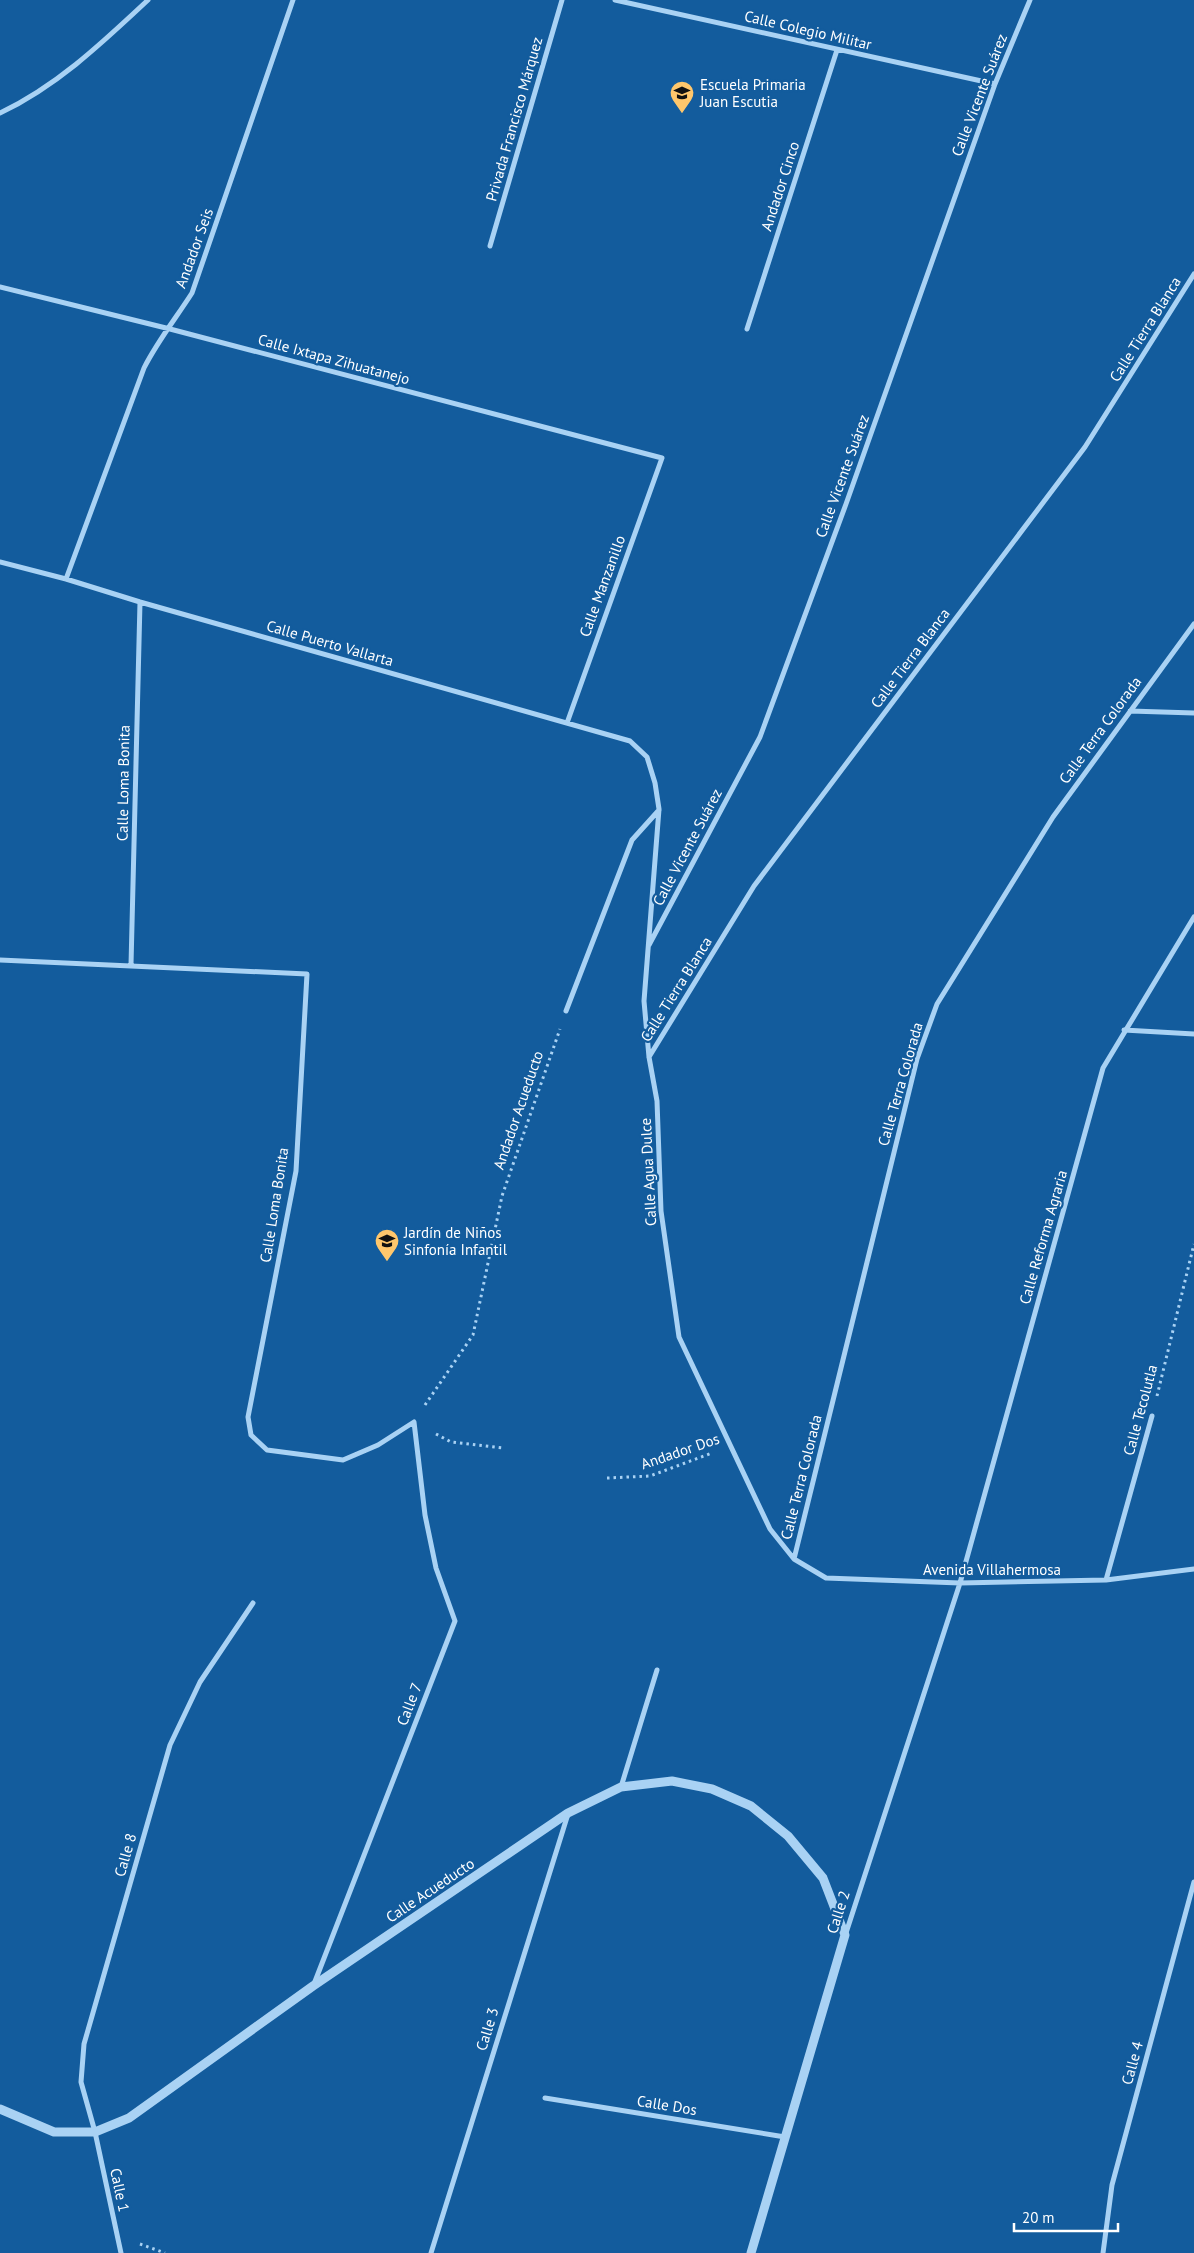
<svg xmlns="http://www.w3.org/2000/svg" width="1194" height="2253" font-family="'PT Sans',sans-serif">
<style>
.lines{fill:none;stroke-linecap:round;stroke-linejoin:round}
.path{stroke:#a9d2f4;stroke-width:3;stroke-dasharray:2.5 4;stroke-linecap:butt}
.minor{stroke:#a9d2f4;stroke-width:5}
.tertiary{stroke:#a9d2f4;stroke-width:9}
.labels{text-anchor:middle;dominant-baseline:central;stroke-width:4.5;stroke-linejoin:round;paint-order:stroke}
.street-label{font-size:15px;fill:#fff;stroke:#135c9d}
.poi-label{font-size:15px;fill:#fff;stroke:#135c9d;text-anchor:start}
</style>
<rect width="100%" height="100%" fill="#135c9d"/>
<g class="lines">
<path class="path" d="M1157 1396 1194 1244
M425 1405 473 1335 502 1196 560 1029
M436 1434 451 1442 503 1448
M607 1478 650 1476 712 1453
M140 2244 165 2253"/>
<path class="minor" d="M615 0 995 84
M0 113C57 86 102 43 148 0
M490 246 562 0
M0 287 170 329 662 458 567 723
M747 329 837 50
M0 562 66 579 140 602 630 741 647 757 655 783 659 809 644 1001 649 1057 657 1101 661 1211 679 1337 770 1529 794 1559 826 1578 960 1583 1106 1580 1194 1569
M66 579 144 368C157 342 176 318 192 293L293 0
M1130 711 1194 713
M649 945 760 737 846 504 995 84 1030 0
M0 960 307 974 296 1171 248 1417 251 1435 267 1450 343 1460 378 1445 414 1422 425 1515 436 1568 455 1621 314 1984
M131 965 140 602
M566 1011 632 840 659 810
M1124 1030 1194 1034
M649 1057 754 886 1085 447 1194 274
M794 1559 917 1059 937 1004 1053 817 1194 624
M1106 1580 1152 1416
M621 1787 657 1670
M846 1933 960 1583 1103 1068 1194 917
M545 2098 785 2137
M121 2253 95 2132 81 2082 84 2044 170 1745 200 1682 253 1603
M431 2253 568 1814
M1103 2253 1112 2185 1194 1882"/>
<path class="tertiary" d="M0 2109 54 2132H95L129 2118 313 1986 568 1813 621 1787 672 1781 712 1789 751 1806 788 1836 823 1878 845 1935 751 2253"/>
</g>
<defs>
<symbol id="school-pin" viewBox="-11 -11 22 30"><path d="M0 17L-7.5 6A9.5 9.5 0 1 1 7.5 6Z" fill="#ffc76c" stroke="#135c9d"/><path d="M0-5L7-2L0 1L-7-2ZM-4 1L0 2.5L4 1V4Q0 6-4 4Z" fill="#111"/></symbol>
</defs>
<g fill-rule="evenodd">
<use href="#school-pin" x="668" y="79" width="28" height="38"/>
<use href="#school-pin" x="373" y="1227" width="28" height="38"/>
</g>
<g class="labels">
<g class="street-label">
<text transform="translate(808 30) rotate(13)">Calle Colegio Militar</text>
<text transform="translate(979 95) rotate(-69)">Calle Vicente Suárez</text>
<text transform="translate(514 119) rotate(-74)">Privada Francisco Márquez</text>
<text transform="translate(780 186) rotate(-72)">Andador Cinco</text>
<text transform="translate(194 248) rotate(-70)">Andador Seis</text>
<text transform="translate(1145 329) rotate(-58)">Calle Tierra Blanca</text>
<text transform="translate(334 359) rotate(15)">Calle Ixtapa Zihuatanejo</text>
<text transform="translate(842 476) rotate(-70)">Calle Vicente Suárez</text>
<text transform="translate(602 586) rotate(-70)">Calle Manzanillo</text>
<text transform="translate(330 643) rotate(16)">Calle Puerto Vallarta</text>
<text transform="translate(910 658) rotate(-53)">Calle Tierra Blanca</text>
<text transform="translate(1100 730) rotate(-54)">Calle Terra Colorada</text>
<text transform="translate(123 783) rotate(-89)">Calle Loma Bonita</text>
<text transform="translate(687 847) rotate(-62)">Calle Vicente Suárez</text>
<text transform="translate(676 989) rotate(-58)">Calle Tierra Blanca</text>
<text transform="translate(900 1084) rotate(-74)">Calle Terra Colorada</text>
<text transform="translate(518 1110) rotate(-71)">Andador Acueducto</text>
<text transform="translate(648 1172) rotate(-93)">Calle Agua Dulce</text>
<text transform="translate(274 1205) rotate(-81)">Calle Loma Bonita</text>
<text transform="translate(1043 1237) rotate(-74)">Calle Reforma Agraria</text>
<text transform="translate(1140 1410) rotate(-75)">Calle Tecolutla</text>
<text transform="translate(680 1451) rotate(-19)">Andador Dos</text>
<text transform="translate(801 1477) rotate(-76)">Calle Terra Colorada</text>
<text x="992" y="1569">Avenida Villahermosa</text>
<text transform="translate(409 1704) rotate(-69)">Calle 7</text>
<text transform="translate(125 1855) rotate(-74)">Calle 8</text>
<text transform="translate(430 1890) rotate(-34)">Calle Acueducto</text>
<text transform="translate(838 1912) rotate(-72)">Calle 2</text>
<text transform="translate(487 2029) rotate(-73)">Calle 3</text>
<text transform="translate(1132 2063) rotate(-75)">Calle 4</text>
<text transform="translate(667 2105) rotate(9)">Calle Dos</text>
<text transform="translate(120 2190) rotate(78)">Calle 1</text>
</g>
<g class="poi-label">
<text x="700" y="84">Escuela Primaria<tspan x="700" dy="17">Juan Escutia</tspan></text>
<text x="404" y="1232">Jardín de Niños<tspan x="404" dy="17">Sinfonía Infantil</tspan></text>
</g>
</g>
<path d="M1014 2223v8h104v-8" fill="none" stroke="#ffffff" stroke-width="2.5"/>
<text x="1022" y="2223" font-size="15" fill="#ffffff" stroke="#135c9d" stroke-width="4" paint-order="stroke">20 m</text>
</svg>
